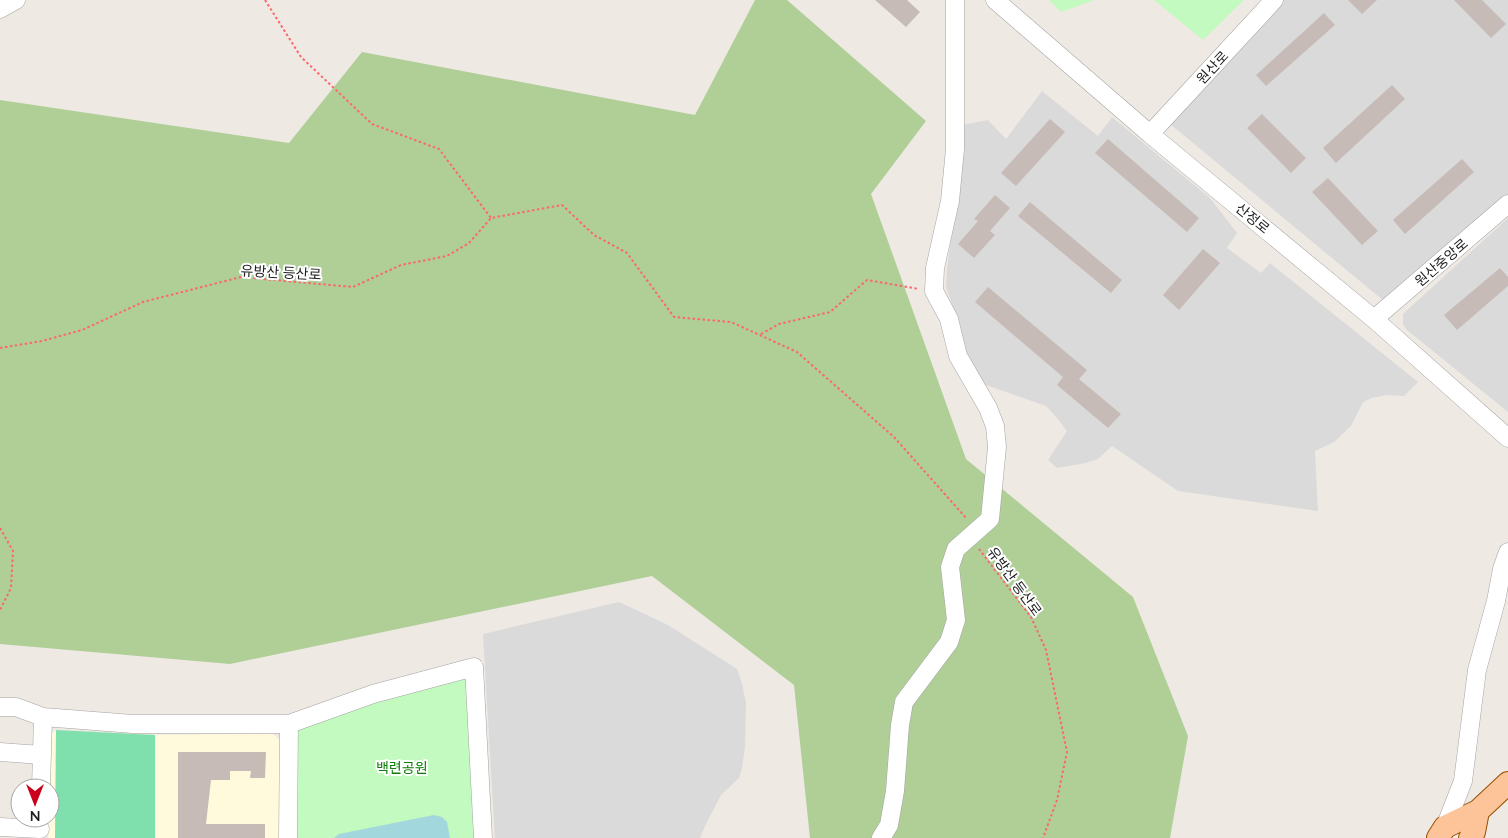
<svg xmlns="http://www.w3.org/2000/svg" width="1508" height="838" font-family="Lato,'Noto Sans KR',sans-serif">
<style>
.residential{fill:#dbdada}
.education{fill:#fffadc}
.forest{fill:#afcf97}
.park{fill:#c2fabf}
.pitch{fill:#7fdfad}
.water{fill:#a2d8dd}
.building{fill:#c6bbb6}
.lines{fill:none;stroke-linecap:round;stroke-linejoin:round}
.minor-casing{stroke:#a4a4a4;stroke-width:19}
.major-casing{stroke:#974f00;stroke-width:24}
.path{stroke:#fc676d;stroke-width:2;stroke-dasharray:2.5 2.5;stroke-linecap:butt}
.minor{stroke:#fff;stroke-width:18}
.major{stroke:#fdc49a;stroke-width:22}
.labels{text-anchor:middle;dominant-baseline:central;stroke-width:4;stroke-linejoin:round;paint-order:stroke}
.street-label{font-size:14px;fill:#1d1d1d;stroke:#fff}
.park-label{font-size:14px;fill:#107d0a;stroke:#fff}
</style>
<rect width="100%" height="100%" fill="#efe9e3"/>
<path class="residential" d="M1274 0H1508V204L1390 306 1164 119Z
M1042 91 1098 136 1112 117 1210 198 1237 233 1227 248 1261 273 1270 263 1418 382 1404 396 1387 395 1372 398 1363 402 1351 426 1334 442 1315 451 1318 511 1178 491 1112 446 1098 459 1086 463 1057 468 1048 460 1067 431 1057 418 1046 406 983 384 970 369 960 327 946 287 947 269 956 202 962 125 988 120 1006 139Z
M1508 218V412L1407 330 1403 325V314Z
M619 602 668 625 737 669 742 684 746 703 745 747 742 768 739 778 721 795 706 824 700 838H495L483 634Z"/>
<path class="education" d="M56 730 131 735 273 734 282 742 281 838H48L49 818H50L49 736Z"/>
<path class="forest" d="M755 0H787L926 121 871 194 966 459 1133 597 1188 736 1170 838H810L794 685 652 576 230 664 0 644V100L289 143 362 52 695 115Z"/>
<path class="park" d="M1049 0H1094L1061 12Z
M1154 0H1244L1203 40Z
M469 677 477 838H295L297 722Z"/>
<path class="pitch" d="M56 730 155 735V838H55Z"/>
<path class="water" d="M434 815 442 817 447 822 450 838H334L339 834Z"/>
<path class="building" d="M875 0H907L920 12 906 27Z
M1348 0H1377L1362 14Z
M1454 0H1482L1506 24 1491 38Z
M1324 13 1335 25 1266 86 1256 75Z
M1392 85 1405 99 1336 163 1323 148Z
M1262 114 1306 158 1291 173 1247 128Z
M1050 119 1065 132 1016 186 1001 173Z
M1108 139 1199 218 1187 232 1095 153Z
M1462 159 1474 172 1405 234 1393 220Z
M1328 178 1378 231 1362 245 1312 192Z
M995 195 1010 208 990 231 995 235 974 258 958 244 978 221 974 219Z
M1030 202 1122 280 1111 293 1018 216Z
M1203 249 1220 263 1179 310 1163 295Z
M1500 268 1508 277V286L1457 330 1444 315Z
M988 287 1087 370 1079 379 1121 414 1108 428 1057 385 1063 377 975 302Z
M178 752H266L265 778H250L251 771H230V780H211L206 824H265V838H178Z"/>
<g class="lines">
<defs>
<path id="minor" d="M995 0 1150 134 1374 319 1508 438
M0 9 16 0
M1150 134 1274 0
M1374 319 1508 204
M0 707H16L43 717 133 724H289L373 694 474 667 483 838
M0 752 41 755
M41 788 43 717
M0 827 40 829
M1445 827 1463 781 1477 670 1496 601 1502 569 1508 552
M288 838 289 724
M881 838 889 825 895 791 900 725 904 702 949 642 956 620 950 567 956 549 990 519 997 447 995 426 988 408 958 356 949 319 934 291 935 268 950 201 955 149V0"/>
<path id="major" d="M1438 838 1445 827 1478 811 1508 783
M1470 838 1474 832 1478 811"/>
</defs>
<use href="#minor" class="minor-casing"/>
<use href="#major" class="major-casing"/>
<path class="path" d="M265 0 301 57 372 124 439 149 491 218
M761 334 779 324 830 312 867 280 919 289
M0 348 42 341 82 330 143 302 241 277 353 287 401 265 447 256 469 243 491 218 562 205 594 235 627 253 674 317 731 322 797 352 894 437 967 519
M0 528 13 551 11 588 0 610
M979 549 1031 617 1046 650 1067 752 1057 800 1043 838"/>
<use href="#minor" class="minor"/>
<use href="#major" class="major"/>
</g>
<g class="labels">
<g class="street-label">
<text transform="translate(1212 67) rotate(-47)">원산로</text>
<text transform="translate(1253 218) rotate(39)">산정로</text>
<text transform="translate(1441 262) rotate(-41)">원산중앙로</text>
<text transform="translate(281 272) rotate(3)">유방산 등산로</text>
<text transform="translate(1015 581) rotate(54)">유방산 등산로</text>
</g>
<g class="park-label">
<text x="402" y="767">백련공원</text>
</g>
</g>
<g transform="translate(35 803) rotate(180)"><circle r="24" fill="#ffffff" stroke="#a5a5a5"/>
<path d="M0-4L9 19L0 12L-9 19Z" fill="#cb001d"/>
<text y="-8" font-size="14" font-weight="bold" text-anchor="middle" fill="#1d1d1d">N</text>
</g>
</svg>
